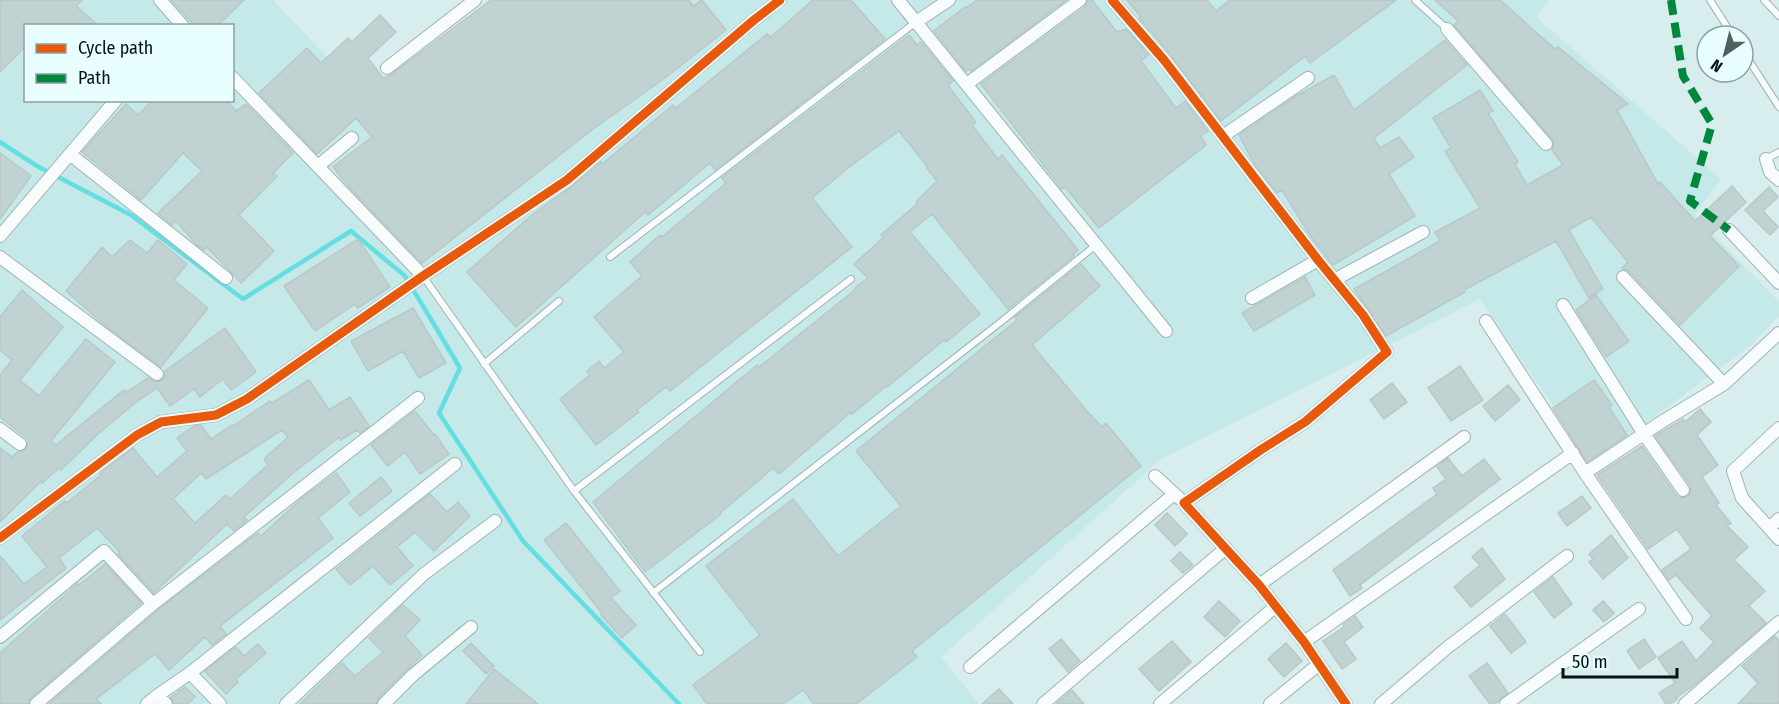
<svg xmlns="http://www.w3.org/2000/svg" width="1779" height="704" font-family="'Fira Sans Condensed',sans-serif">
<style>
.built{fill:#c5e8e9;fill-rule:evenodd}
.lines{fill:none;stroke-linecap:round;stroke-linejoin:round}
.stream{stroke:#64dee1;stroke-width:4.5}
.building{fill:#c1d2d2;stroke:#b8c8c8;stroke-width:1.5;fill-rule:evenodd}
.lane-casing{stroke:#a2b2b2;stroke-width:8}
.street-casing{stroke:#a2b2b2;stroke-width:14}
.lane{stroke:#f9fcfc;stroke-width:6}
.street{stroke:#f9fcfc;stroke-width:12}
.quiet{stroke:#00873e;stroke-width:8;stroke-dasharray:15 8;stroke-linecap:butt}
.cycleway-casing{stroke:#e9ffff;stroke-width:13}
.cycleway{stroke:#e8590c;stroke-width:9}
</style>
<rect width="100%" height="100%" fill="#d8eded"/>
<path class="built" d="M0 0H273L366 98 492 0H1549L1536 17 1721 179 1695 215 1779 302V316L1751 345 1592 463 1480 299 1161 459 941 657 979 704H0ZM26 26H232V100H26Z"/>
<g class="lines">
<path class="stream" d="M0 142 37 166 131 215 243 299 351 231 405 276 460 368 439 413 523 541 679 704"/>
</g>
<path class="building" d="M0 0H82L76 6 99 26H26V46L0 72Z
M171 0H244L217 26H195Z
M491 0H689L693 6 702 0 726 30 665 78 593 129 422 263 349 187 333 167 372 137 356 118 317 154 259 93 307 48 321 63 348 38 352 42 380 15 396 32 368 58 383 78 389 76Z
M813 0H851L885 39 715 170 710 163 648 215 645 212 516 327 467 272 532 215 572 186 601 162 602 164 673 105 676 108 767 34 771 37Z
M977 0H1066L971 71 969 69 966 71 934 31 965 7 966 8Z
M1088 0H1092L1117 32 1126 29 1149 55 1141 61 1176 108 1185 101 1208 131 1201 136 1206 145 1099 228 1065 187 1062 189 981 84 1085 7Z
M1127 0H1207L1216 11 1230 0H1396L1310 63 1305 56 1221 121 1165 48 1139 18 1141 17Z
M1435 0H1500L1555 49 1558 47 1628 104 1617 110 1658 184 1660 182 1695 221 1732 186 1746 202 1710 236 1739 266 1680 325 1629 271 1622 268 1628 262 1591 217 1569 230 1603 289 1589 298 1556 241 1464 290 1465 292 1386 336 1354 289 1440 241 1435 232 1480 208 1445 151 1451 148 1433 118 1480 90 1493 111 1488 113 1518 162 1515 164 1527 185 1563 165 1552 150 1554 143 1552 139 1454 25 1458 21Z
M909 35 917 45 921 42 953 81 948 85 952 91 976 122 972 125 998 159 1002 155 1078 250 1073 255 1074 256 1008 309 932 214 910 232 980 314 946 342 944 340 887 387 886 386 852 414 851 412 779 474 773 468 720 513 721 514 645 572 593 502 757 365 759 367 856 289 855 288 868 278 854 264 883 238 881 235 917 204 916 202 937 181 926 167 927 166 899 131 853 164 812 198 852 247 670 391 666 387 637 410 639 412 596 445 560 399 590 375 587 371 599 361 604 368 624 352 594 317 642 276 630 262 660 235 662 237 726 183 722 178Z
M1445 40 1467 65 1374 138 1380 148 1399 137 1414 157 1389 174 1415 216 1333 265 1311 237 1282 190 1277 193 1255 165 1239 135 1298 95 1334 75 1354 110Z
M153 100H226L236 111 246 104 293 153 273 173 277 176 239 215 274 251 241 283 207 247 204 250 197 245 176 221 172 225 158 213 202 171 183 153 141 200 82 152 126 104 138 115Z
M0 153 31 176 0 219Z
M1769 187 1778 197 1763 211 1778 227 1770 235 1745 210Z
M358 239 390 287 358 308 355 304 315 331 284 286Z
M130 240 147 253 158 240 187 264 174 280 208 308 161 367 107 327 66 291 102 247 112 257Z
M1081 264 1100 286 1032 345 1086 410 1102 427 1106 423 1141 466 912 651 917 657 856 704H814L803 690 783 704H707L693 685 760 635 706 566 793 499 838 556 901 506 856 451 1017 320 1015 317Z
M1305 277 1315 295 1254 331 1242 313Z
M22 290 63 327 20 380 39 396 86 339 115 362 51 441 56 445 124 390 127 392 148 378 155 382 161 381 165 376V371L225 328 256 372 231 390 223 379 200 397 194 389 170 406 157 388 135 403 98 434 61 470 59 468 42 483 41 481 0 522V448L12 457 18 452 26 449 29 440 0 417V375L12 360 0 350V317Z
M1596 295 1629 341 1606 357 1576 310Z
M413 308 446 363 419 378 403 351 368 371 351 341Z
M1460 366 1483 400 1451 421 1428 388Z
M309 380 329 410 350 397 369 426 360 433 357 430 341 440 339 437 292 474 245 516 244 517 247 520 234 531 227 524 154 593 118 554 120 552 97 528 59 558 66 568 0 620V556L24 584 47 567 22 536 65 501 67 503 101 475 100 474 106 468 133 448 157 477 187 451 177 438 194 426 201 425 211 439 232 425 233 426 270 401 272 403ZM282 430 288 437 264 459 268 465 230 499 226 495 195 523 173 499 201 473 206 479Z
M1594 380 1612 405 1609 407 1627 435 1587 462 1553 408Z
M1392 383 1407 402 1384 419 1370 400Z
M1508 385 1520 400 1495 421 1483 406Z
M1700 409 1711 422 1697 435 1718 465 1702 477 1719 503 1716 505 1731 523 1727 526 1748 547 1734 560 1765 591 1749 606 1766 623 1693 686 1676 698 1677 699 1670 704H1666L1659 693 1675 683 1658 658 1682 641 1696 661 1714 642 1700 628 1712 616 1676 575 1669 580 1662 570 1691 549 1677 529 1648 549 1597 475 1642 446 1676 495 1680 498 1687 497 1691 493 1690 485 1655 436 1683 419 1685 422Z
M415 411 434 435 435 434 449 454 420 474 405 452 388 466 371 445Z
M1448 458 1462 476 1484 459 1500 479 1360 585 1362 588 1350 596 1333 570 1437 494 1433 488 1446 479 1437 467Z
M336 473 350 492 318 518 333 538 220 626 226 634 212 645 205 637 169 670 155 654 96 699 101 704H49L158 610 258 533 261 536 300 500Z
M381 477 392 491 360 516 349 503Z
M430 494 447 512 458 502 470 516 434 551 415 532 397 547 413 566 390 585 373 566 350 585 336 569Z
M1582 496 1591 508 1567 526 1558 513Z
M1167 513 1187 534 1175 546 1155 525Z
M566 523 620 591 611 598 636 625 622 638 601 615 602 613 544 540Z
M1611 535 1628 558 1603 579 1589 562 1593 559 1589 554Z
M1482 548 1505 579 1471 607 1454 587 1480 565 1472 557Z
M1180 552 1193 565 1183 573 1171 561Z
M105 564 141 603 31 698 28 704H0V653L73 588 77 584 79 585Z
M1553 577 1572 604 1554 618 1534 592Z
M1219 601 1240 621 1225 637 1204 617Z
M1603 601 1614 613 1604 622 1593 610Z
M403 605 420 620 405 636 422 655 378 698 376 704H300L342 663 355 676 383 652 369 638Z
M1505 614 1526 642 1511 653 1490 626Z
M1355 616 1363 627 1344 642 1356 659 1342 669 1323 641 1344 627 1343 625Z
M1775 636 1779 641V704H1738L1758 683 1742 666Z
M1061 639 1080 661 1068 672 1049 649Z
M1644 639 1656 657 1639 669 1627 651Z
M1172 641 1191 662 1159 691 1139 669Z
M471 643 494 666 486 674 463 651Z
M1286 643 1302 661 1284 677 1268 659Z
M258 644 266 653 236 679 238 682 226 694 205 671 236 647 244 656Z
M1487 663 1508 693 1495 704H1490L1469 676Z
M494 669 538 704H466Z
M185 687 195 697 187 704H174L171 697Z
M999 689 1013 704H982Z
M1072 690 1084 704H1056Z"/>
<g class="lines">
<defs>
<path id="lane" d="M1415 0 1447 29
M1710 0 1733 36
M1764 0 1779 16
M1743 51 1779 107
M1766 159 1779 152
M610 257 916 22
M423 276 574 491 700 652
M484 364 559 301
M574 491 851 279
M653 593 997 325 1096 245"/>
<path id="street" d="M160 0 183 26
M898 0 1166 331
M1112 0 1164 60 1318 260 1363 315 1387 352 1305 422 1262 449 1184 503 1259 585 1304 642 1346 704
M916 22 949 0
M1447 29 1546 144
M387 68 475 0
M232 77 423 276
M967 84 1080 0
M1223 136 1308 78
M71 155 226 278
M1766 159 1770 172 1779 180
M318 166 352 138
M1729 230 1779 283
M0 236 116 100
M0 257 157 374
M1623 277 1724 384
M1334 280 1423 232
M1252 298 1318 260
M1563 305 1644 434 1683 490
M1486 321 1585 473 1686 619
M1779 428 1733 471 1742 498 1779 539
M0 429 20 444
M1585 473 1663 421 1724 384 1779 333
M1155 476 1179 498
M1769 528 1779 519
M0 538 137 435 161 422 216 415 247 399 423 276 567 180 754 20 780 0
M1259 585 1464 437
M0 637 104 551 153 604
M1304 642 1573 453
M970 667 1174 494
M36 704 153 604 418 398
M147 704 158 695
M166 704 158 695 190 673
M220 704 190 673 455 464
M286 704 424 574 495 521
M384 704 413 675 471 627
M1043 704 1226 548
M1160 704 1275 607
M1270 704 1319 664
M1381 704 1448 647 1567 556
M1506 704 1639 609
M1685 704 1779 622"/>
</defs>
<use href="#lane" class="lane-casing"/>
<use href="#street" class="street-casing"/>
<use href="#lane" class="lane"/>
<use href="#street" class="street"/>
<path class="quiet" d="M1671 0 1683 76 1712 124 1690 201 1729 230"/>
<defs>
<path id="cycleway" d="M1112 0 1164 60 1318 260 1363 315 1387 352 1305 422 1262 449 1184 503 1259 585 1304 642 1346 704
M0 538 137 435 161 422 216 415 247 399 423 276 567 180 754 20 780 0"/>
</defs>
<use href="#cycleway" class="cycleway-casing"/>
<use href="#cycleway" class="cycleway"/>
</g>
<rect x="24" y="24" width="210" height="78" fill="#e9ffff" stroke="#8ea1a1" stroke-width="1.5"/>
<rect x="36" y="44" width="30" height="9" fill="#e8590c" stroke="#8ea1a1" stroke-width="1.5"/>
<text x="78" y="54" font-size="18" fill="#061314">Cycle path</text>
<rect x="36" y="74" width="30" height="9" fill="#00873e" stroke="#8ea1a1" stroke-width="1.5"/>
<text x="78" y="84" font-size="18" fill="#061314">Path</text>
<g transform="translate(1725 54) rotate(215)"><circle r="28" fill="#e9ffff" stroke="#8ea1a1" stroke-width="1.5"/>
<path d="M0-4.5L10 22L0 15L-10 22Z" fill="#505f60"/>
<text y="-9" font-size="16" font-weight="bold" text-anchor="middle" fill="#061314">N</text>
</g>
<path d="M1563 668v9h114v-9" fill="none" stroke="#061314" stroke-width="3"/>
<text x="1572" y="668" font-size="18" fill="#061314" stroke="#e9ffff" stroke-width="4.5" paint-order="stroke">50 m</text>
</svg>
